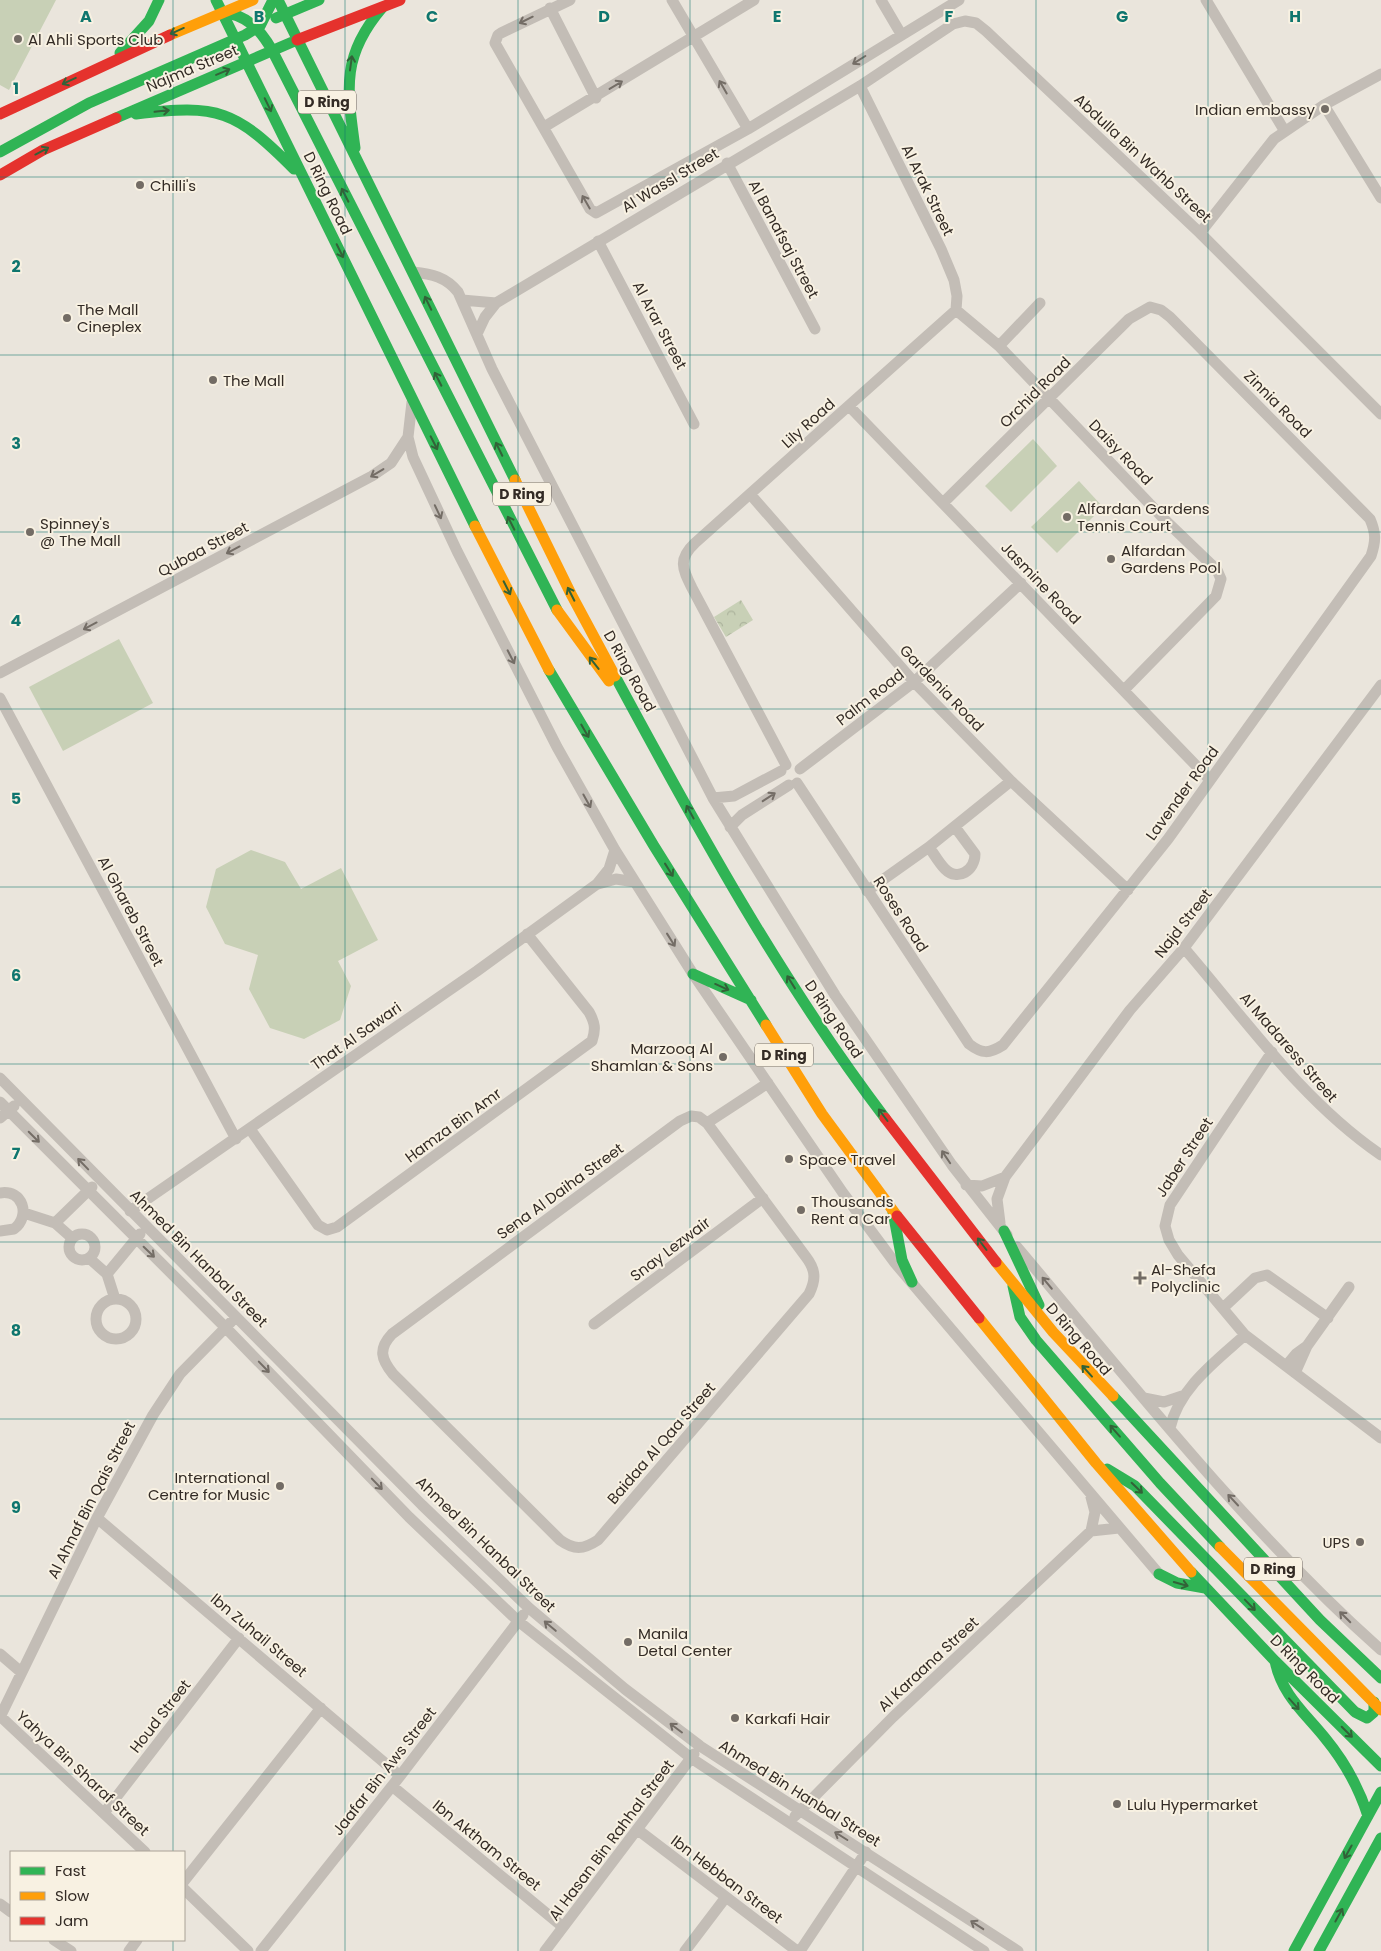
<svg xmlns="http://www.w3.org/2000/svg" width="1381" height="1951" font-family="Poppins,sans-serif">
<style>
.grass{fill:#c8d0b6}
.park{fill:url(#park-crowns)}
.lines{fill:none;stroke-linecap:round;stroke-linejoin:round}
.street{stroke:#c3bdb6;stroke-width:11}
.fast{stroke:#30b455;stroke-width:11}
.slow{stroke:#ff9f0a;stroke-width:11}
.jam{stroke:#e5322d;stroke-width:11}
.oneway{stroke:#746d66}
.oneway2{stroke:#326238}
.grid{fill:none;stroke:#0f766e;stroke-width:1;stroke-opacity:0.55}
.poi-dot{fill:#736c65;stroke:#f8f1e2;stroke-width:2}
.labels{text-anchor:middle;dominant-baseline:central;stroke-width:4;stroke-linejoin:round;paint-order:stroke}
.shield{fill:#f8f1e2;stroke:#6e665e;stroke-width:1}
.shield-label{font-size:14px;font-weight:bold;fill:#332b25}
.poi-label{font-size:15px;fill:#332b25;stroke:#f8f1e2;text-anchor:start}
.street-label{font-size:15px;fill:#332b25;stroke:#f8f1e2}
.grid-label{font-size:16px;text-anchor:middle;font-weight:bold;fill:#0f766e;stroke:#f8f1e2;stroke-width:4;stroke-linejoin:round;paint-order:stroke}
</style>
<defs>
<pattern id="park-crowns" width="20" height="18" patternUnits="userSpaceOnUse" patternTransform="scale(1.25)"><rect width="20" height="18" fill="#c8d0b6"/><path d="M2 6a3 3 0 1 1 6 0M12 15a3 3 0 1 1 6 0" fill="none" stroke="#acb39c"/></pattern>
</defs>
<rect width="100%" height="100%" fill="#eae5dc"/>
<path class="grass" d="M0 0H56L9 90 0 85Z
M1033 439 1057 466 1011 512 985 486Z
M1079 481 1103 507 1057 553 1031 527Z
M119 639 153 703 63 751 29 687Z
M251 850 285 862 301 889 341 868 378 940 338 961 351 986 340 1020 304 1039 270 1028 249 989 258 955 225 944 206 907 216 869Z"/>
<path class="park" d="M741 600 753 620 726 637 714 617Z"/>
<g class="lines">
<path class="street" d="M570 0 501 33 498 35 495 43 590 209 596 213 748 129 959 0
M672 0 748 129
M881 0 901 34
M1206 0 1284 130
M550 8 596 98
M860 86 941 249 954 280 957 296 956 310
M1324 105 1381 198
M544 127 754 0
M727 163 815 329
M1200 233 1274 139 1324 105 1381 74
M598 241 694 424
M413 272C432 274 446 277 458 292L492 369 713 798 835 995 952 1165 1007 1235
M462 300 496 303
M956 310 999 346 1166 521 1217 570 1221 579 1216 596 1124 690
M477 334 485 317 496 303 860 86 953 24 965 21 976 23 986 31 1200 233 1381 414
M999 346 1040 303
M412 402 408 437 413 457 457 551 557 747 615 850 693 974 843 1193 895 1263 1159 1574
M849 406 1210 780
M750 494 914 682 1011 781 1128 890
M0 673 372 476 391 463 408 437
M0 698 236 1139
M786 765 692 588C682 568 678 559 695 543L956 310
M800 769 914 682 1021 583
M797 783 969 1044C982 1054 989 1054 1003 1045L1168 839 1371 556C1376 541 1376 533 1370 519L1170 317 1161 310 1150 307 1129 319 943 503
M713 798 734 796 781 771
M730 827 742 815 789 785
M929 847C934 854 939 863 945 869 958 882 975 870 975 854L955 827
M598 884 616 879 635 882
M867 891 929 847 1011 781
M1184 948C1246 1020 1302 1101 1381 1155
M1272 1052 1170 1205 1165 1226 1169 1240 1178 1255 1245 1335 1381 1438
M0 1078 422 1505 529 1608 625 1689 700 1746 1018 1951
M0 1102 225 1327 409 1517 518 1621 691 1758 984 1951
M691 1116 699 1117 707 1123 806 1257C816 1270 816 1280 809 1294L598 1540C583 1550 574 1550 560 1540L393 1374C381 1359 378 1349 392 1334L680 1121Z
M0 1118 14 1106
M707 1123 768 1083
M250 1129 318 1225 327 1230 337 1227 592 1041C596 1029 595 1023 589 1012L527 934
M966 1185 982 1186 1005 1177
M0 1193C23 1189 31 1216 14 1229L0 1231
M130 1211 477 971 597 884 609 869 615 850
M24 1213 55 1223 72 1238
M55 1223 92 1187
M1000 1223 997 1199 1005 1177 1130 1010 1184 948 1381 685
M69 1247a13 13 0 1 1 26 0a13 13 0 1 1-26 0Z
M1017 1247C1134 1386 1246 1529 1381 1650
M89 1258 107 1274 115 1299
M107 1274 140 1234
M96 1319a20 20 0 1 1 40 0a20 20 0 1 1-40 0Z
M1223 1308 1255 1278 1267 1275 1328 1318
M594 1324 763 1198
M1286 1366 1296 1354 1307 1346
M1295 1373 1307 1346 1349 1287
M1144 1398 1164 1402 1182 1396
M1170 1428C1179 1388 1216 1361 1245 1335
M1091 1497 1095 1512 1091 1531
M97 1518 400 1776
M0 1654 21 1672
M0 1716 145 1852
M0 1717 97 1518 153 1415 180 1374 231 1322
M392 1786 563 1927
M104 1813 239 1638
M795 1816 893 1717 1091 1531 1119 1528
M638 1830 797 1951
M184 1881 321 1708
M184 1889 248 1951
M0 1904 11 1912
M54 1940 71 1951
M129 1951 137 1940
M261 1951 400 1776 523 1615
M545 1951 694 1754
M685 1951 726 1897
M800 1951 866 1852"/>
<path class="fast" d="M216 0 475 526
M278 0 515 480
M222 12C247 15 260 29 272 50L557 610
M276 18 319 0
M120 53 149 21 159 0
M136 114C219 104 235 110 294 169
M116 118 297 40
M355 148C347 89 341 56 382 8
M0 152 89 103 245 35 260 26 273 0
M549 670 654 846 766 1025
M615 676C697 828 781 981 885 1118
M693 974 751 1000
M893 1212 902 1260 912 1282
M1004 1231 1039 1305
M1013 1286 1020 1317 1036 1340 1160 1483 1220 1547
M1113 1396 1320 1620 1381 1678
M1107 1469 1135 1486 1355 1712 1367 1718 1374 1712V1702
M1191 1572 1275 1661 1381 1766
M1159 1574 1177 1583 1205 1588
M1275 1661C1282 1695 1304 1712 1325 1738 1344 1761 1359 1788 1368 1816
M1294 1951 1381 1792
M1319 1951 1381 1838"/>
<path class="slow" d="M170 35 253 0
M515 480 571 594 615 676
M475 526 549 670
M557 610 609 681
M766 1025 822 1114 897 1216
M996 1262 1053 1332 1113 1396
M979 1318 1096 1463 1191 1572
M1220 1547 1381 1710"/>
<path class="jam" d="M297 40 400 0
M0 114 170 35
M0 175 43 150 116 118
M885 1118 996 1262
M897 1216 979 1318"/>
</g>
<defs><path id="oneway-shaft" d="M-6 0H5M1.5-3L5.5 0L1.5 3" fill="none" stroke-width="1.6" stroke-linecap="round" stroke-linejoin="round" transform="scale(1.25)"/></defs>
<g class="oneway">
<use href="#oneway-shaft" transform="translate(526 20) rotate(154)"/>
<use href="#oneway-shaft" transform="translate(859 60) rotate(148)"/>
<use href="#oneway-shaft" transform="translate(616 85) rotate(-31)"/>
<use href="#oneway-shaft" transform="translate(723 87) rotate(-120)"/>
<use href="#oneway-shaft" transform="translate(586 202) rotate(-120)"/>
<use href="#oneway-shaft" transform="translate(377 473) rotate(149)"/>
<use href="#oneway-shaft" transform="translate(438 512) rotate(65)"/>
<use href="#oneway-shaft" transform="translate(233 550) rotate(152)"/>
<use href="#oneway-shaft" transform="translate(90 626) rotate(152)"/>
<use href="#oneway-shaft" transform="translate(511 657) rotate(63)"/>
<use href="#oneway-shaft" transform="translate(769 797) rotate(-33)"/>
<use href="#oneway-shaft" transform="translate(587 801) rotate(61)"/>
<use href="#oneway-shaft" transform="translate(671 940) rotate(58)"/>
<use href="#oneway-shaft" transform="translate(34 1137) rotate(45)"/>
<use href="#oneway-shaft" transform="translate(946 1157) rotate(-124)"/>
<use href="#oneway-shaft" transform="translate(83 1164) rotate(-134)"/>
<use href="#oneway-shaft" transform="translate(149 1252) rotate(44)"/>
<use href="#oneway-shaft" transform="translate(1047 1283) rotate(-130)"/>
<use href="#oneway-shaft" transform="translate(264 1367) rotate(46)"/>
<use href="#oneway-shaft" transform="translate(377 1484) rotate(46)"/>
<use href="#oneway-shaft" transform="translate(1233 1500) rotate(-133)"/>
<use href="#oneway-shaft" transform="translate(1345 1617) rotate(-135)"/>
<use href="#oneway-shaft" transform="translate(550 1626) rotate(-140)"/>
<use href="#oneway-shaft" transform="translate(676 1728) rotate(-143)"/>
<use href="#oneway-shaft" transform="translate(841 1836) rotate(-148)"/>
<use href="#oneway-shaft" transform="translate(977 1925) rotate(-147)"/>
</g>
<g class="oneway2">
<use href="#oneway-shaft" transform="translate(177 31) rotate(156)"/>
<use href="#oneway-shaft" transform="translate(351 63) rotate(-82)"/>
<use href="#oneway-shaft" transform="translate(223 72) rotate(-23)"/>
<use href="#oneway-shaft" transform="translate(69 81) rotate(155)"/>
<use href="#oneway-shaft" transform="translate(268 105) rotate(64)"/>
<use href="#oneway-shaft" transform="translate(162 111) rotate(-6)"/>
<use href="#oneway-shaft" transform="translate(42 151) rotate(-28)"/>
<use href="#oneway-shaft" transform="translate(345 195) rotate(-117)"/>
<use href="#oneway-shaft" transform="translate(340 251) rotate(64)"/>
<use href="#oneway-shaft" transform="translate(428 303) rotate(-116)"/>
<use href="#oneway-shaft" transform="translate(438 379) rotate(-117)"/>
<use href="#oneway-shaft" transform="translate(434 443) rotate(63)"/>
<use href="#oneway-shaft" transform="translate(499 449) rotate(-116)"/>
<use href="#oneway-shaft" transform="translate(511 523) rotate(-117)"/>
<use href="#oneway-shaft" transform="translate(507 588) rotate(63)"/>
<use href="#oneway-shaft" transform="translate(571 594) rotate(-117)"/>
<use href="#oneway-shaft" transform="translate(594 663) rotate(-128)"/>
<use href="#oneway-shaft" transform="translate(585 731) rotate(60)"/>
<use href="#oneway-shaft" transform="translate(690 812) rotate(-119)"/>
<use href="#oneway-shaft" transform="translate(669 870) rotate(58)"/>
<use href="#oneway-shaft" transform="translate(791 982) rotate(-122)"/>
<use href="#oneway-shaft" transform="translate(722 987) rotate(24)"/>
<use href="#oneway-shaft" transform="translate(883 1115) rotate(-127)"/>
<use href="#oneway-shaft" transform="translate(982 1244) rotate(-127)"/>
<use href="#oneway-shaft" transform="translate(1087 1371) rotate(-132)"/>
<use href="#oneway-shaft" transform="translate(1115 1431) rotate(-131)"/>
<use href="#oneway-shaft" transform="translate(1137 1488) rotate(44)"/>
<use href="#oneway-shaft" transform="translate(1181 1584) rotate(16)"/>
<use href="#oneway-shaft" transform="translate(1250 1605) rotate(46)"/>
<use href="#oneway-shaft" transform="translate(1294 1704) rotate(48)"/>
<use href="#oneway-shaft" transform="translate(1347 1732) rotate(45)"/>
<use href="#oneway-shaft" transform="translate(1348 1852) rotate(119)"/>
<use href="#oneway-shaft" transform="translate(1339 1915) rotate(-61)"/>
</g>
<path class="grid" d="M173 0V1852M345 0V1951M518 0V1951M690 0V1951M863 0V1951M1036 0V1951M1208 0V1951M0 177H1381M0 355H1381M0 532H1381M0 709H1381M0 887H1381M0 1064H1381M0 1242H1381M0 1419H1381M0 1596H1381M0 1774H1381M173 1940V1951"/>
<g class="poi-dot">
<circle cx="18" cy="39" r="5"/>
<circle cx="1325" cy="109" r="5"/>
<circle cx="140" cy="185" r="5"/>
<circle cx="67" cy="318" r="5"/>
<circle cx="213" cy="380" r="5"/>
<circle cx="1067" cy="517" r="5"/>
<circle cx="30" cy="532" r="5"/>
<circle cx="1111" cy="559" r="5"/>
<circle cx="723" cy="1057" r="5"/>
<circle cx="789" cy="1159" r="5"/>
<circle cx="801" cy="1210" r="5"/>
<path d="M1137.5 1270.5h5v5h5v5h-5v5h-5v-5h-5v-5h5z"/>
<circle cx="280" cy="1486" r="5"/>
<circle cx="1360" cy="1542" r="5"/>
<circle cx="628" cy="1642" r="5"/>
<circle cx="735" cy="1718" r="5"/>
<circle cx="1117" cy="1804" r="5"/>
</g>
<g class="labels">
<g class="shield">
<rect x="298" y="90.5" width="58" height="23" rx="4"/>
<rect x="493" y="482.5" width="58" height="23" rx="4"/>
<rect x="755" y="1043.5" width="58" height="23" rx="4"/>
<rect x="1244" y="1557.5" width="58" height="23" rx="4"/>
</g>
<g class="shield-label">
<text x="327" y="102">D Ring</text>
<text x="522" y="494">D Ring</text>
<text x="784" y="1055">D Ring</text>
<text x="1273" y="1569">D Ring</text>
</g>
<g class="poi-label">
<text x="28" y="39">Al Ahli Sports Club</text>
<text x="1315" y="109" text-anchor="end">Indian embassy</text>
<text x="150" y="185">Chilli's</text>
<text x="77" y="309">The Mall<tspan x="77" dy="17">Cineplex</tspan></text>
<text x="223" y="380">The Mall</text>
<text x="1077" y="508">Alfardan Gardens<tspan x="1077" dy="17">Tennis Court</tspan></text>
<text x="40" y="523">Spinney's<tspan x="40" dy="17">@ The Mall</tspan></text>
<text x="1121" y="550">Alfardan<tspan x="1121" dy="17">Gardens Pool</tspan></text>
<text x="713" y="1048" text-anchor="end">Marzooq Al<tspan x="713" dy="17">Shamlan &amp; Sons</tspan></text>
<text x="799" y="1159">Space Travel</text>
<text x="811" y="1201">Thousands<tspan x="811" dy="17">Rent a Car</tspan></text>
<text x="1151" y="1269">Al-Shefa<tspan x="1151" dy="17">Polyclinic</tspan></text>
<text x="270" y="1477" text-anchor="end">International<tspan x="270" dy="17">Centre for Music</tspan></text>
<text x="1350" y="1542" text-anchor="end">UPS</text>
<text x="638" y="1633">Manila<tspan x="638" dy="17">Detal Center</tspan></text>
<text x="745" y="1718">Karkafi Hair</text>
<text x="1127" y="1804">Lulu Hypermarket</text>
</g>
<g class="street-label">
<text transform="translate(192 68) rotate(-23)">Najma Street</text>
<text transform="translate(1143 158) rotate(43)">Abdulla Bin Wahb Street</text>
<text transform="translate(670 180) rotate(-31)">Al Wassl Street</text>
<text transform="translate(928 190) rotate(64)">Al Arak Street</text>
<text transform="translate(328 193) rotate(64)">D Ring Road</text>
<text transform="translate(784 239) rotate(62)">Al Banafsaj Street</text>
<text transform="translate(660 325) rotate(62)">Al Arar Street</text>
<text transform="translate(1035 392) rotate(-45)">Orchid Road</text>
<text transform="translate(1278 404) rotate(45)">Zinnia Road</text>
<text transform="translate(808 423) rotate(-42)">Lily Road</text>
<text transform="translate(1121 452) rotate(46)">Daisy Road</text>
<text transform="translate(203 549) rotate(-28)">Qubaa Street</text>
<text transform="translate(1041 583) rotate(46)">Jasmine Road</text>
<text transform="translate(630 671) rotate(61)">D Ring Road</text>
<text transform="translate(942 688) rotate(46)">Gardenia Road</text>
<text transform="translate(870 697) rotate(-38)">Palm Road</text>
<text transform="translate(1182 793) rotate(-54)">Lavender Road</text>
<text transform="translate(131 911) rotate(62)">Al Ghareb Street</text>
<text transform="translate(901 914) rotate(57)">Roses Road</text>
<text transform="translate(1183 923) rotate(-52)">Najd Street</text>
<text transform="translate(834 1019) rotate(56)">D Ring Road</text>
<text transform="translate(356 1036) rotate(-35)">That Al Sawari</text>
<text transform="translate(1289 1047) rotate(49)">Al Madaress Street</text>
<text transform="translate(453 1125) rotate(-36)">Hamza Bin Amr</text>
<text transform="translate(1184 1157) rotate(-57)">Jaber Street</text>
<text transform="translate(560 1191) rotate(-36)">Sena Al Daiha Street</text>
<text transform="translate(670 1249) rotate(-37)">Snay Lezwair</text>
<text transform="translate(199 1258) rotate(45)">Ahmed Bin Hanbal Street</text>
<text transform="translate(1079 1339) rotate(49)">D Ring Road</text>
<text transform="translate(661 1443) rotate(-49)">Baidaa Al Qaa Street</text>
<text transform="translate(91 1500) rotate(-63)">Al Ahnaf Bin Qais Street</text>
<text transform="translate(486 1544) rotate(44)">Ahmed Bin Hanbal Street</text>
<text transform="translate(259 1635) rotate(40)">Ibn Zuhail Street</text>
<text transform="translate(928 1664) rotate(-43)">Al Karaana Street</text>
<text transform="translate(1305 1669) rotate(45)">D Ring Road</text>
<text transform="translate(160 1716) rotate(-52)">Houd Street</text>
<text transform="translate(384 1771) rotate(-52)">Jaafar Bin Aws Street</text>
<text transform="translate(83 1773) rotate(43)">Yahya Bin Sharaf Street</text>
<text transform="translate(800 1793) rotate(32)">Ahmed Bin Hanbal Street</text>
<text transform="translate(611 1840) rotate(-53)">Al Hasan Bin Rahhal Street</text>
<text transform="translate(487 1845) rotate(39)">Ibn Aktham Street</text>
<text transform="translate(727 1879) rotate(37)">Ibn Hebban Street</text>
</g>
</g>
<g class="grid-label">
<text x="86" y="22">A</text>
<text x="259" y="22">B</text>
<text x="432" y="22">C</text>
<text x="604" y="22">D</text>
<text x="777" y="22">E</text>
<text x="949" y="22">F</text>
<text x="1122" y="22">G</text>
<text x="1295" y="22">H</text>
<text x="16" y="94">1</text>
<text x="16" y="272">2</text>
<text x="16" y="449">3</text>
<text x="16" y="626">4</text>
<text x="16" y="804">5</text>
<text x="16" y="981">6</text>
<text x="16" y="1159">7</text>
<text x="16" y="1336">8</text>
<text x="16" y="1513">9</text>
</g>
<rect x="10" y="1851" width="175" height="90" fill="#f8f1e2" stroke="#a9a296"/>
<rect x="20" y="1867" width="25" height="8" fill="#30b455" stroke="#a9a296"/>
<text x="55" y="1876" font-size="15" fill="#332b25">Fast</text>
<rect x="20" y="1892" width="25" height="8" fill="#ff9f0a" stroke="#a9a296"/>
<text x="55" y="1901" font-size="15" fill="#332b25">Slow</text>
<rect x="20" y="1917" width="25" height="8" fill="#e5322d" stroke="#a9a296"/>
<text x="55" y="1926" font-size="15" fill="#332b25">Jam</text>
</svg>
